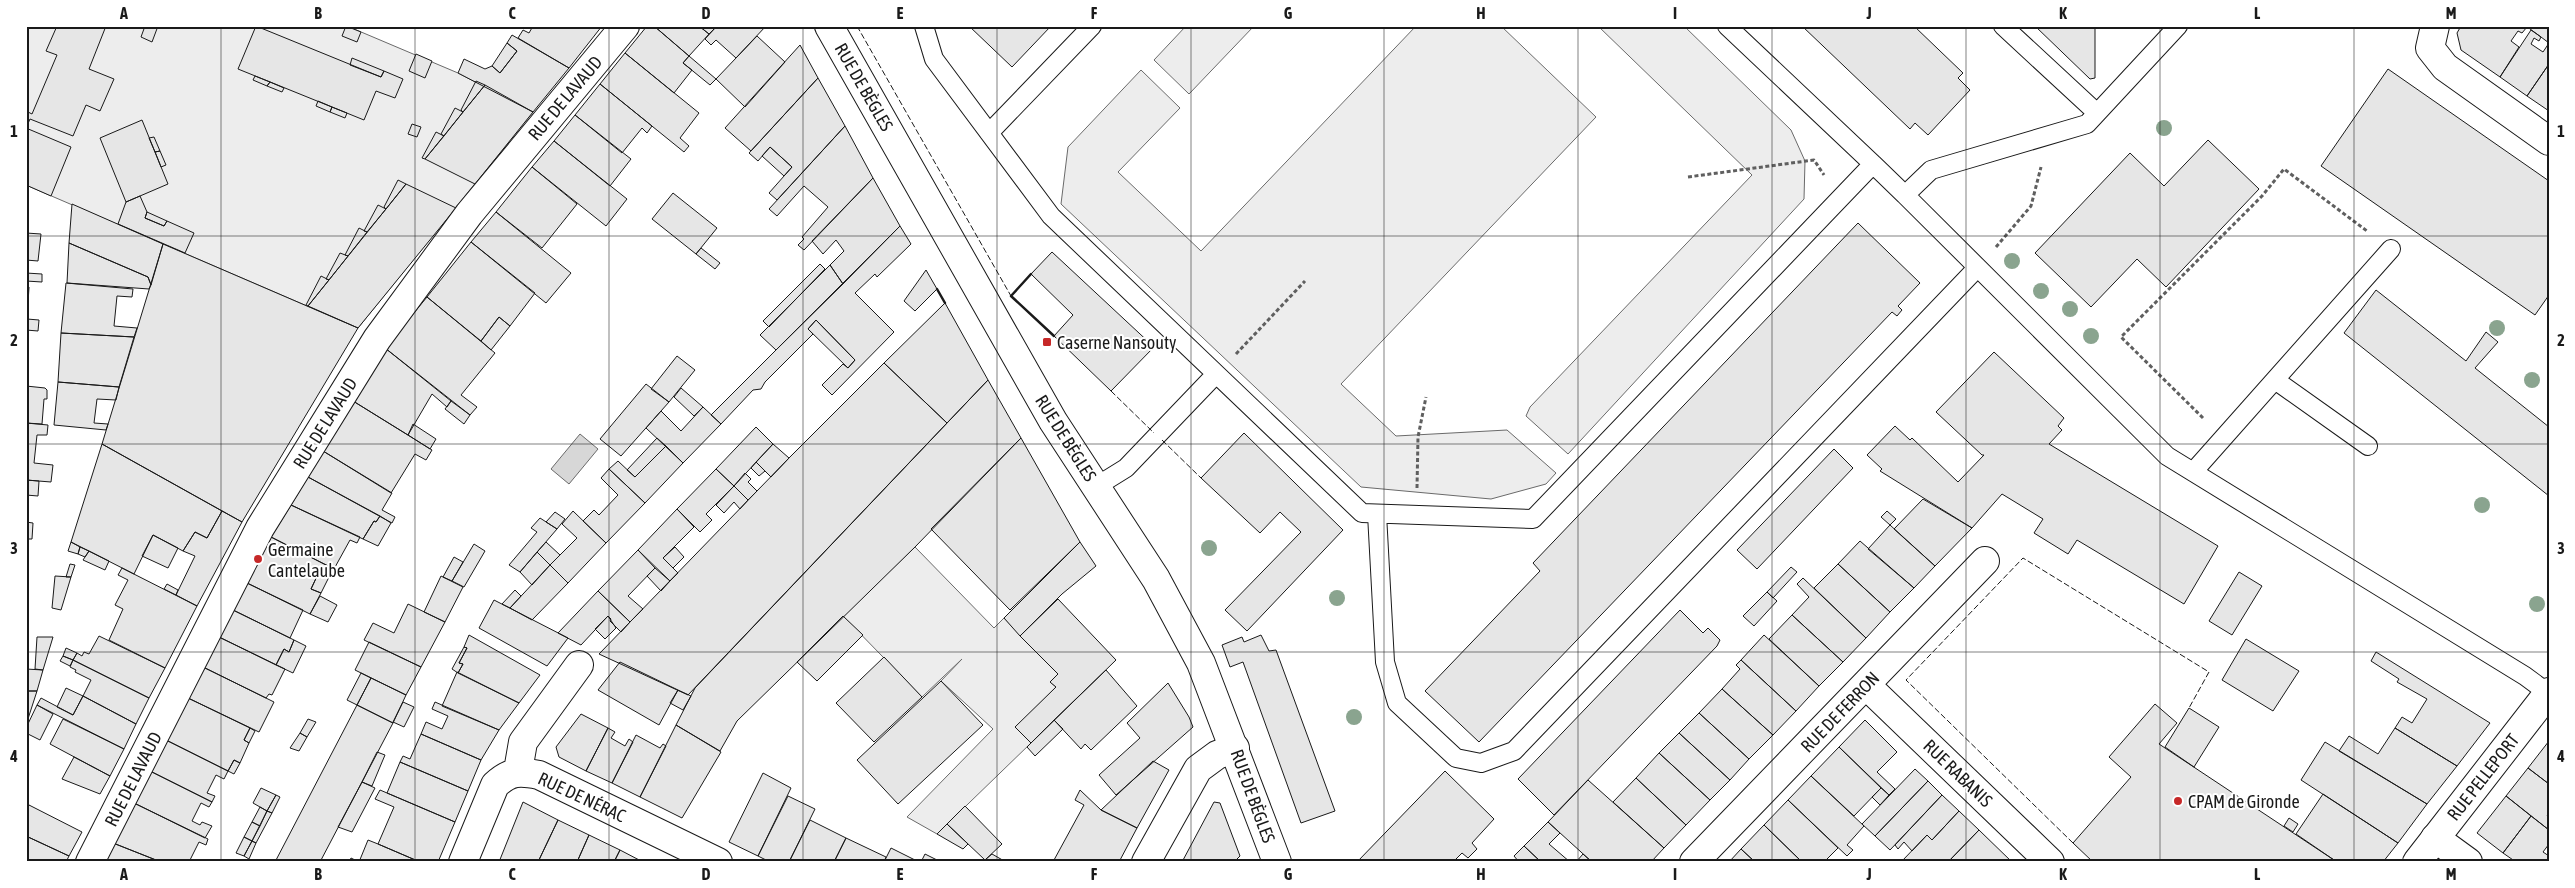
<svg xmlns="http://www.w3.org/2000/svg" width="2575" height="888" font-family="'Asap Condensed',sans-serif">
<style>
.built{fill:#ededed;stroke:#6a6a6a}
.water{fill:#d7d7d7;stroke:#6a6a6a}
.building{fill:#e6e6e6;stroke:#1a1a1a}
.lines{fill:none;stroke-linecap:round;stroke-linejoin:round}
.service-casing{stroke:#1a1a1a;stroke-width:20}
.minor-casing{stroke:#1a1a1a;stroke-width:30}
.tertiary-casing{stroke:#1a1a1a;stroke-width:30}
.path{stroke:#5f5f5f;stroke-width:3;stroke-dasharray:4 2.5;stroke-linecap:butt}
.service{stroke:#fff;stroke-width:18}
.minor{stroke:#fff;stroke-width:28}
.tertiary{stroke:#fff;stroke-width:28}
.fence{stroke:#1a1a1a;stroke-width:1;stroke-dasharray:6 2.5;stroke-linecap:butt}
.wall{stroke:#1a1a1a;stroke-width:2.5}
.tree{fill:#8aa48f}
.grid{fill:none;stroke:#1a1a1a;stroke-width:1;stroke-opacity:0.55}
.poi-dot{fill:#c62828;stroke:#fff;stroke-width:2}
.labels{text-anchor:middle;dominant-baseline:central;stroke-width:4;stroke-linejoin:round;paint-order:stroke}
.street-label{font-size:18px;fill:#1a1a1a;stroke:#fff}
.poi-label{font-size:18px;fill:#1a1a1a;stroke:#fff;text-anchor:start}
.neatline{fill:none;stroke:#1a1a1a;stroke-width:2}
.grid-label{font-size:16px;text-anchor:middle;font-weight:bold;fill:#1a1a1a}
</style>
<rect width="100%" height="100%" fill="#fff"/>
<path class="built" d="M26 26H347L458 73 533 112 358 328 26 185Z
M1186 26H1254L1189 94 1154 60Z
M1416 26H1501L1596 117 1341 384 1396 436 1507 430 1556 473 1546 484 1491 499 1361 487 1061 204 1068 147 1141 70 1180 108 1118 172 1201 251Z
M1598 26H1684L1791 130 1805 161 1804 199 1568 454 1526 416 1530 407 1752 175Z
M915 547 994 628 1004 618 1058 674 1050 682 1056 687 1016 727 1031 743 937 834 907 817 993 729 941 681 962 659 922 697 843 616Z"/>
<path class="water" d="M580 434 598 449 569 484 551 469Z"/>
<path class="building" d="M57 26H106L89 69 114 79 100 111 86 105 73 136 30 119 26 128V111L32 114 57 55 46 51Z
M145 26H158L152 42 141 37Z
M256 26 381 77 384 71 403 79 395 98 376 91 364 120 238 69Z
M346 26 361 32 357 42 342 36Z
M533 26H602L569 68 518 38 523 30 529 33Z
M647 26H654L689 56 683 63 692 70 674 93 625 53Z
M654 26H699L709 34 689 56Z
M699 26H717L709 34Z
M717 26H766L736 58 716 40 711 45 705 39Z
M969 26H1051L1012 67Z
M1802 26H1914L1963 73 1958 78 1970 90 1928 135 1915 123 1910 129Z
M2035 26H2095V78L2090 79Z
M2461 26H2526L2527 27 2522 33 2518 31 2511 41 2519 47 2500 77 2461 50 2457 33Z
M2526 26H2549V43L2541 37Z
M2531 30 2541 37 2539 41 2534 38 2531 44 2543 52 2549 43V64L2527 96 2500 77Z
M512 35 569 68 533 112 458 73 464 59 485 69 492 66 500 73 517 51 507 43Z
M757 36 785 62 745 107 716 79Z
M507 43 517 51 500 73 492 66Z
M800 45 818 78 751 151 725 128Z
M625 53 699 113 680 138 689 146 684 152 600 84Z
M416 54 432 61 425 78 409 71Z
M689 56 716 79 710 85 683 63Z
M352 58 384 71 381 77 350 65Z
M2549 64V111L2527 96Z
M2388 69 2549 181V295L2535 315 2321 166Z
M255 76 270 82 267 86 253 80Z
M818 78 845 126 777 200 769 193 792 167 770 147 758 161 749 153Z
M476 81 485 85 463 112 461 110Z
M270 82 284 88 282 92 267 86Z
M600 84 652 126 647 133 642 128 622 153 575 115Z
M485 85 533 112 475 184 425 159Z
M318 101 332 107 330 112 316 106Z
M332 107 347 113 345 118 330 112Z
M455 108 463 112 444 136 441 134Z
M575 115 631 159 610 186 554 141Z
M142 120 168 184 126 202 100 138Z
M412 124 421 127 417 137 408 134Z
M845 126 873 178 804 250 798 245 804 239 802 237 828 207 804 186 777 216 769 209Z
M26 128 71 147 51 196 26 185Z
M436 132 444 136 425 159 422 158Z
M154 137 160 151 155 152 149 138Z
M2208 140 2259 189 2166 287 2137 259 2091 307 2035 253 2130 153 2164 186Z
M554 141 627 199 606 226 532 167Z
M770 147 792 167 784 176 762 156Z
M160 151 166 165 161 167 155 152Z
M532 167 577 204 542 248 496 212Z
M873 178 900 226 843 284 830 265 844 251 836 240 823 254 812 241Z
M398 180 406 184 386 209 384 207Z
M406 184 456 208 358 328 308 306Z
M673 193 717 228 696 254 652 219Z
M140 196 147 212 145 218 164 226 167 221 194 233 185 253 118 224 126 202Z
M72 204 163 244 151 285 148 277 69 243Z
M378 205 386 209 367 232 364 231Z
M147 212 167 221 164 226 145 218Z
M496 212 571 273 546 303 471 242Z
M1858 223 1920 283 1898 306 1902 310 1897 316 1892 312 1479 742 1425 691 1540 571 1533 563Z
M900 226 911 244 877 277 875 274 855 293 894 332 832 395 822 385 843 364 848 368 855 360 816 320 808 329 813 334 765 382 761 389 753 390 721 424 711 415Z
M359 228 367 232 348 256 345 255Z
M26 233 41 234 38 261 26 260Z
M471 242 535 293 510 326 499 317 481 341 427 297Z
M69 243 148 277 151 285 149 289 67 283Z
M163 244 358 328 242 522 102 444Z
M701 248 720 263 715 269 696 254Z
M1052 252 1154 347 1111 391 1054 336 1073 315 1031 274Z
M340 253 348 256 329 280 326 279Z
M820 264 825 269 769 327 763 321Z
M830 265 843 284 776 350 760 335Z
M926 270 937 289 915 311 904 301Z
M26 273 42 274V282L26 281Z
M321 276 329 280 308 306 306 305Z
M66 283 133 289 132 297 117 296 114 326 137 328 134 337 61 333Z
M26 287H29L27 319 39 320 38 331 26 330Z
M2376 290 2466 361 2486 332 2498 342 2475 368 2549 427V496L2344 333Z
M427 297 495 353 461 395 477 407 470 415 385 348Z
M945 303 988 380 947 423 884 363Z
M499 317 510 326 491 350 481 341Z
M816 320 855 360 848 368 808 329Z
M61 333 134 337 119 387 58 382Z
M385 348 451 401 447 407 432 394 408 435 353 401Z
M1994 352 2064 418 2058 426 2062 430 2049 444 2218 546 2184 604 2077 540 2068 554 2034 533 2043 519 2002 494 1972 528 1880 471 1882 469 1867 455 1895 426 1910 440 1912 438 1958 482 1984 455H1982L1936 412Z
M677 356 695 370 669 402 651 389Z
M884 363 947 423 688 695 599 654 789 458Z
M988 380 1021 438 915 547 737 721 720 751 676 725 695 688Z
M58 382 119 387 116 400 97 399 94 423 108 424 106 430 54 425Z
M646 384 669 402 621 456 600 439Z
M26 386 45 388 47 390V399H44L42 424 26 423Z
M681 388 703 407 694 416 674 397Z
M353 401 432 450 426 460 415 454 391 493 323 451Z
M451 401 470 415 464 424 445 409Z
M703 407 721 424 683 463 646 428 661 411 681 431Z
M26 423 48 425 47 435H37L34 463 53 465 51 482 26 480Z
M413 424 436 439 430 449 408 435Z
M756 427 773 444 734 486 716 469Z
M1244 433 1343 530 1247 631 1225 610 1301 532 1280 512 1260 533 1201 478Z
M657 438 666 446 635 477 627 470Z
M1021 438 1080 542 1010 610 931 529Z
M102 444 222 511 207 538 195 532 183 551 153 535 134 574 71 542Z
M773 444 789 458 771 477 756 462Z
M666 446 683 463 645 503 609 469 618 461 635 477Z
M1834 449 1853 468 1757 569 1737 550Z
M323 451 392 493 382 510 395 517 392 523 308 477Z
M756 462 765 471 759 476 751 468Z
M609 469 645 503 606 543 583 521 594 510 599 515 618 495 601 478Z
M716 469 734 486 706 514 712 520 700 532 677 509Z
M745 473 751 479 748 482 757 491 748 500 734 486Z
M308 477 380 516 376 522 374 521 363 539 291 505Z
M26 480 39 481 38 496 26 495Z
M734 486 748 500 740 509 734 502 724 513 716 505Z
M1923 499 1972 528 1935 566 1894 529Z
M291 505 360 537 357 543 350 540 334 569 271 537Z
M677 509 694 527 663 558 678 573 670 581 638 550Z
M222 511 242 522 197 606 176 595 195 556 183 551 195 532 207 538Z
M573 511 606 543 568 583 550 565 577 538 562 524Z
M1887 511 1896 519 1890 525 1881 517Z
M555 512 565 519 557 529 546 522Z
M380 516 391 523 378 546 363 539 374 521 376 522Z
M540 518 557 529 520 572 509 565 537 532 531 528Z
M26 522 33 523 32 539H26Z
M1890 525 1935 566 1914 588 1868 549Z
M153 535 178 548 168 568 142 556Z
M271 537 334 569 329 577 319 572 311 589 321 593 310 614 247 583Z
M1860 541 1914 588 1890 612 1838 564Z
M71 542 80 547 78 554 68 551Z
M546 542 560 555 550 565 537 552Z
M1080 542 1096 566 1062 594 1020 636 1004 618Z
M474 544 485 551 464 587 452 581Z
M80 547 89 551 85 557 78 554Z
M675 547 684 557 673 568 663 558Z
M638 550 655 568 628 596 643 609 630 622 598 591Z
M89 551 109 561 105 570 83 560Z
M537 552 550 565 532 585 520 572Z
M454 557 463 562 452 581 443 577Z
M70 564 75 565 71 577H66Z
M1838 564 1890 612 1866 638 1814 588Z
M550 565 568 583 532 620 510 608Z
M1791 567 1797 572 1773 598 1767 592Z
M122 568 197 606 165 668 109 640 123 609 115 605 128 580 118 575Z
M655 568 670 581 661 591 647 576Z
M319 572 329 577 321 593 311 589Z
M2239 572 2262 586 2232 635 2209 621Z
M55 576 71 577 61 610 52 608Z
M441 576 463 587 445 622 424 612Z
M1803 578 1866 638 1843 662 1792 615 1809 597 1797 584Z
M247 583 303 610 290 638 233 610Z
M167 584 178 590 176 595 164 589Z
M515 590 521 596 510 608 502 604Z
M598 591 630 622 621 632 610 621 611 619 608 616 581 645 558 633Z
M1767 592 1777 601 1754 626 1743 616Z
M320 596 337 605 328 622 310 614Z
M1058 599 1116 660 1031 743 1015 727 1056 687 1050 682 1058 674 1020 636Z
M494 600 568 638 547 666 479 628Z
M408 604 445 622 421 667 364 640 373 623 394 633Z
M233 610 294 640 289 652 284 649 276 665 219 637Z
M1680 610 1703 633 1708 628 1720 640 1717 646 1554 815 1518 779Z
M1792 615 1843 662 1819 686 1769 639Z
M608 616 616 628 605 639 595 629Z
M843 616 863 635 817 681 797 662Z
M469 635 540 675 519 703 458 673 463 664 459 663 467 648 464 647Z
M1261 635 1269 651 1276 650 1335 811 1301 823 1243 662 1230 667 1222 645 1242 637 1244 642Z
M1764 635 1819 686 1796 711 1741 660Z
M99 636 165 668 149 698 73 660 77 653 82 656 84 652 89 654Z
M37 637H53L43 670 35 669Z
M219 637 285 669 272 695 269 694 266 698 203 667Z
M2246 639 2299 671 2273 711 2222 680Z
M294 640 306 646 293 673 276 665 284 649 289 652Z
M369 642 421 667 406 695 355 670Z
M464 647 467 648 459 663 463 664 458 673 452 669Z
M66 648 77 653 73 660 63 656Z
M2376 652 2490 723 2457 766 2395 728 2402 717 2412 723 2427 699 2397 682 2399 679 2371 661Z
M63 656 73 660 70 666 60 661Z
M884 657 922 697 874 742 836 703Z
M73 660 149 698 136 724 83 696 91 680 75 672 76 670 70 667Z
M1741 660 1796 711 1773 735 1722 689 1740 669 1736 665Z
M620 662 678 690 659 725 598 690Z
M203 667 274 702 259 732 188 698Z
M26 669 43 670 37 691H28V696Z
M1106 670 1137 706 1091 750 1085 744 1081 749 1054 720Z
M457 672 519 703 499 730 442 706Z
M361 673 371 678 357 705 347 700Z
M371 678 406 695 393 723 357 705Z
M941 681 983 725 898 804 857 760Z
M1168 683 1189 717 1193 727 1116 795 1099 775 1140 738 1127 723Z
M66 688 83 696 73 715 57 707Z
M1722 689 1773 735 1749 759 1699 713Z
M678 690 691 696 683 710 670 703Z
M28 691H37L26 725V695Z
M83 696 136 724 124 749 37 705 41 698 73 715Z
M188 698 250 728 244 740 249 743 240 763 234 760 228 771 166 740Z
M403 702 414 707 404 727 393 722Z
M435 702 499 730 481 760 421 734 426 722 442 729 448 716 432 709Z
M2155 704 2177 723 2159 744 2337 862H2093L2073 843 2131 777 2109 757Z
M37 705 53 714 40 740 26 733V728Z
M357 705 393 723 362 782 320 862H275Z
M2189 708 2219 727 2194 767 2165 747Z
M1699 713 1749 759 1730 780 1679 733Z
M581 714 608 728 586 771 559 757 556 747Z
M63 719 124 749 110 776 50 744Z
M308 719 316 722 307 737 300 733Z
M1054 720 1063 729 1035 756 1027 747Z
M1865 720 1897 752 1877 772 1895 789 1889 795 1839 747Z
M676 725 721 752 682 818 640 797Z
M250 728 255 731 249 743 244 740Z
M608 728 615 732 611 738 625 746 629 739 633 742 612 783 586 771Z
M2395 728 2457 766 2427 804 2339 751 2349 736 2378 754Z
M300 733 307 737 299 751 290 748Z
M1679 733 1730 780 1710 800 1659 753Z
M421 734 481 760 468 791 400 762 403 756 410 759Z
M636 735 660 748 663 744 666 746 640 797 612 783Z
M166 740 228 771 224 779 216 775 207 793 215 796 212 802 150 771Z
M2549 741V784L2528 768Z
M2325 742 2427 804 2398 843 2301 780Z
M1839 747 1881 788 1854 816 1811 776Z
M377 752 385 755 372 786 362 782Z
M1659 753 1710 800 1686 825 1636 778Z
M74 757 110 776 100 794 62 779Z
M234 760 240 763 234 774 228 771Z
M1153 761 1169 770 1137 828 1101 810Z
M400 762 468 791 455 822 387 793Z
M2528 768 2549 784V813L2547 816 2549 817V830L2506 796Z
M1915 769 1928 781 1875 836 1862 824Z
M150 771 212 802 209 807 201 803 192 821 200 825 202 822 212 826 205 838 134 803Z
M1445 771 1494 819 1472 843 1477 849 1468 858 1462 853 1453 862H1357Z
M763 773 791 788 758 856 729 842Z
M1811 776 1864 826 1847 845 1853 850 1847 856 1788 800Z
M1636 778 1686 825 1664 848 1613 802Z
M1588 780 1664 848 1651 862H1592L1548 822Z
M1928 781 1942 795 1890 850 1875 836Z
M362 782 375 788 352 832 338 827Z
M261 788 276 795 267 811 253 803Z
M1881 788 1889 795 1880 805 1872 797Z
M380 790 455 822 438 862H420L378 844 394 807 375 799Z
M1080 790 1101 810 1137 828 1119 862H1059L1054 860 1084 805 1075 800Z
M2323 794 2398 843 2383 862H2337L2296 834Z
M276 795 280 797 272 813 267 811Z
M1942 795 1959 811 1932 840 1927 835 1912 851 1904 842 1898 849 1895 845Z
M788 796 815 809 789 862H770L758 856Z
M2506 796 2531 816 2503 853 2477 833Z
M1788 800 1838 848 1824 862H1802L1764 825Z
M523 802 558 820 538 862H499Z
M1214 802 1220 803 1240 856 1234 862H1182Z
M134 803 208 839 206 845 199 842 189 862H161L113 843Z
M29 805 82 832 69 856 26 836V811Z
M965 806 1002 844 985 860 947 824Z
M260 807 267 811 260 826 252 822Z
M267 811 272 813 256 843 252 841Z
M1959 811 1979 830 1948 862 1902 861 1927 835 1932 840Z
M2531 816 2549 830V844L2543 852 2549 856 2548 862H2516L2503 853Z
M2289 818 2298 824 2293 832 2284 826Z
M558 820 589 835 577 862H538Z
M810 820 846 838 834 862H789Z
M252 822 260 826 252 841 244 837Z
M1548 822 1560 833 1549 844 1570 862H1541L1524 846Z
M947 824 968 844 963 849 937 834Z
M1764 825 1802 862H1755L1741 849Z
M1979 830 2012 862H1948Z
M589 835 620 850 614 862H577Z
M26 836 69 856 66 862H26Z
M244 837 252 841 244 856 236 853Z
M846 838 886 857 884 862H834Z
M368 840 378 844 420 862H349L351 858 359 862Z
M252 841 256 843 249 859 244 856Z
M113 843 161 862H104Z
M1524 846 1541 862 1525 860 1519 862 1514 856Z
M891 848 919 862H884Z
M1741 849 1755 862H1729Z
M620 850 643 862H614Z
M925 854 941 862H921Z
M992 854 1006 862 985 860Z
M1583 854 1592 862H1576Z"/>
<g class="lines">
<defs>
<path id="service" d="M924 26 934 59 1051 216 1362 513 1533 519 1873 164 1727 26
M2003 26 2097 113
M989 133 1092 26
M1873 164 1905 195 1931 170 2087 124 2178 26
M1905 195 2167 456 2525 676 2548 693
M2275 380 2368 446
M2193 472 2391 249
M1097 486 1126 468 1216 374
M1377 514 1385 662 1397 703 1456 758 1481 763 1514 751 1977 268"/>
<path id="minor" d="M2435 26 2430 48 2445 67 2549 141
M1866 685 2050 862
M518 771 523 742 579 665
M2435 838 2468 862
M90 862 260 528 377 339 469 214 625 26
M463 862 495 785C510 771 519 771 539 775L718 862
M1146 862 1198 769 1217 755 1235 748
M1694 862 1985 561"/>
<path id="tertiary" d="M829 26 1053 421 1156 579 1201 663 1277 862
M2417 862 2549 692"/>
</defs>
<use href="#service" class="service-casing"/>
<use href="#minor" class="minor-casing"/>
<use href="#tertiary" class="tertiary-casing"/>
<path class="path" d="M1688 177 1814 160 1824 175
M1996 247 2031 206 2041 167
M1236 354 1305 281
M2203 418 2121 337 2262 196 2284 169 2367 231
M1417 488 1418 437 1426 397"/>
<use href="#service" class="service"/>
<use href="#minor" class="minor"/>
<use href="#tertiary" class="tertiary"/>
<path class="fence" d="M857 26 1011 296
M1111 391 1154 433
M1162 440 1201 478
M2073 843 1906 680 2023 558 2209 672 2189 708"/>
<path class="wall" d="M1031 274 1011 296 1054 336
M937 289 945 303"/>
</g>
<g class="tree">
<circle cx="2164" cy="128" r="8"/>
<circle cx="2012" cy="261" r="8"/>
<circle cx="2041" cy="291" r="8"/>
<circle cx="2070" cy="309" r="8"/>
<circle cx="2497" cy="328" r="8"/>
<circle cx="2091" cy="336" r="8"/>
<circle cx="2532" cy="380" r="8"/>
<circle cx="2482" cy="505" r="8"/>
<circle cx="1209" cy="548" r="8"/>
<circle cx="1337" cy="598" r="8"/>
<circle cx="2537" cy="604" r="8"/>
<circle cx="1354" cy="717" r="8"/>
</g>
<path class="grid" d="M221 26V862M415 26V862M609 26V862M803 26V862M997 26V862M1191 26V862M1384 26V862M1578 26V862M1772 26V862M1966 26V862M2160 26V862M2354 26V862M26 236H2549M26 444H2549M26 652H2549"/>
<g class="poi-dot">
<rect x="1042" y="337" width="10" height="10" rx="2.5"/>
<circle cx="258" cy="559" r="5"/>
<circle cx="2178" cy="801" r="5"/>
</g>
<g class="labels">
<g class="street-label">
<text transform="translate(864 87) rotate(60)">RUE DE BÈGLES</text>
<text transform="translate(565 98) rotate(-50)">RUE DE LAVAUD</text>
<text transform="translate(325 423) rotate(-58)">RUE DE LAVAUD</text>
<text transform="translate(1066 438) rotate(58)">RUE DE BÈGLES</text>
<text transform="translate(1840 712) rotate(-46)">RUE DE FERRON</text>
<text transform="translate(1958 773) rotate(44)">RUE RABANIS</text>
<text transform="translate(2483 777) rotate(-52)">RUE PELLEPORT</text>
<text transform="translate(133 779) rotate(-63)">RUE DE LAVAUD</text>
<text transform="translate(1253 796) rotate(70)">RUE DE BÈGLES</text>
<text transform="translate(582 797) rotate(25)">RUE DE NÉRAC</text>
</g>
<g class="poi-label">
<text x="1057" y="342">Caserne Nansouty</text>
<text x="268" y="549">Germaine<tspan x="268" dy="21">Cantelaube</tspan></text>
<text x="2188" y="801">CPAM de Gironde</text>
</g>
</g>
<rect width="2575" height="888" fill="none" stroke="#ffffff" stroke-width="55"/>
<rect x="28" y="28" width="2520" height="832" class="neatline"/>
<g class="grid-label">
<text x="124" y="19">A</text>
<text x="318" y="19">B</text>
<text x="512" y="19">C</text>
<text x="706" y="19">D</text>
<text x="900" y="19">E</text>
<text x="1094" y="19">F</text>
<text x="1288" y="19">G</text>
<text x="1481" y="19">H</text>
<text x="1675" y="19">I</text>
<text x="1869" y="19">J</text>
<text x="2063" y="19">K</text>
<text x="2257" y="19">L</text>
<text x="2451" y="19">M</text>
<text x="14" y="137">1</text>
<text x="2561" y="137">1</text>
<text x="14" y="346">2</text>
<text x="2561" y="346">2</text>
<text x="14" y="554">3</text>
<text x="2561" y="554">3</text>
<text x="14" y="762">4</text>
<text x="2561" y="762">4</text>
<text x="124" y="880">A</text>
<text x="318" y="880">B</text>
<text x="512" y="880">C</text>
<text x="706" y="880">D</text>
<text x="900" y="880">E</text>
<text x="1094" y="880">F</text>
<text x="1288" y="880">G</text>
<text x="1481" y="880">H</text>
<text x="1675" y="880">I</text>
<text x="1869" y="880">J</text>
<text x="2063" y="880">K</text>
<text x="2257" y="880">L</text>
<text x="2451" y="880">M</text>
</g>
</svg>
